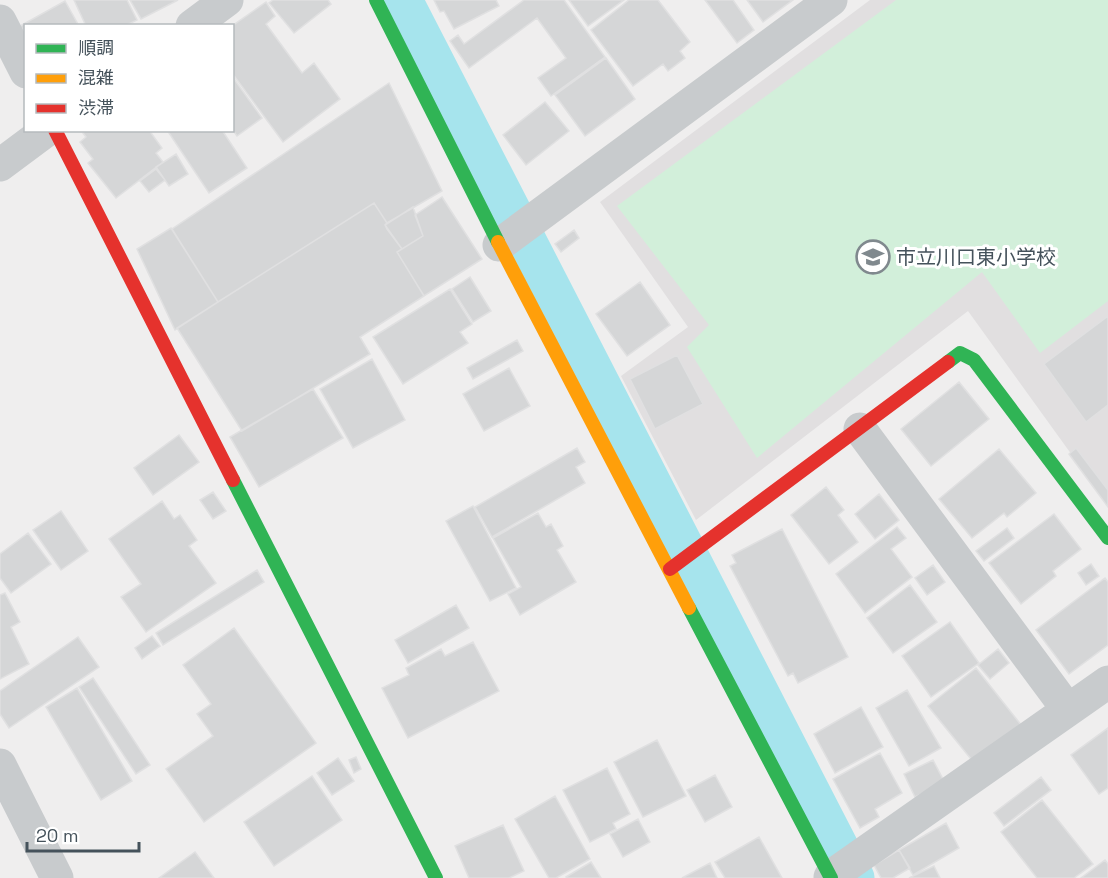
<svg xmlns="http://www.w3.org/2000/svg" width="1108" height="878" font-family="'Space Grotesk','Noto Sans JP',sans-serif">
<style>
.education{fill:#e1dfe0}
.green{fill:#d2efda}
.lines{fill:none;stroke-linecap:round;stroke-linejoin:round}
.canal{stroke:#a6e4ed;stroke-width:39}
.building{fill:#d5d6d7;stroke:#e0e0e1;stroke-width:1.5}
.street{stroke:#c8cbcd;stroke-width:33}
.fast{stroke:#30b455;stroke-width:14}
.slow{stroke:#ff9f0a;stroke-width:14}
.jam{stroke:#e5322d;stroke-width:14}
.labels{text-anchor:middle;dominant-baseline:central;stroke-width:6;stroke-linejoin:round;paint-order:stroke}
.poi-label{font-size:20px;fill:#45525b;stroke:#fff;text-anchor:start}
</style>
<rect width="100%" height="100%" fill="#efeeee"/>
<path class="education" d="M870 0H1108V505L968 311 696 520 621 376 688 327 600 202Z"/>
<path class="green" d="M896 0H1108V301L1040 353 982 272 757 458 687 347 709 325 617 206Z"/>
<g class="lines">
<path class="canal" d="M403 0 855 878"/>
</g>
<path class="building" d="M74 0H127L137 20 125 26H86Z
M130 0H178L141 19Z
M273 0H328L331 4 294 33 269 3Z
M434 0H496L499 6 454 29 444 11 440 12Z
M524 0H564L605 57 551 96 538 78 566 58 537 18 469 68 450 41 458 35 464 44Z
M569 0H624L588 26Z
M629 0H658L690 42 680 51 685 58 668 71 663 64 633 86 591 30Z
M705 0H733L754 30 737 43Z
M747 0H793L763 22Z
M65 1 79 26H26V35L20 26Z
M266 2 275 16 266 24 302 73 314 63 340 99 283 142 232 73V26Z
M606 58 635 99 585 136 555 95Z
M232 76 262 118 237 136 232 129Z
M389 83 442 191 387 223 374 203 218 302 172 229Z
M545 102 569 131 526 165 503 135Z
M86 130H149L162 148 156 153 163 162 116 198 88 163 93 159 80 142 86 137 83 133Z
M167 130H222L247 168 209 193Z
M176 154 188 174 169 186 156 167Z
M156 169 165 180 149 192 140 181Z
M442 197 482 259 424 296 397 252 423 236 415 215Z
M374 203 387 223 385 225 387 229 402 249 397 252 424 296 360 337 370 354 242 431 177 328Z
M413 207 423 236 402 249 385 225Z
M171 228 218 302 175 330 137 249Z
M574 230 579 238 561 252 555 244Z
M470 277 491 311 473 322 452 289Z
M640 282 670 325 627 356 596 314Z
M450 289 472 324 460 332 468 343 403 384 373 337Z
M1108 316V405L1086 422 1044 364Z
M517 340 523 351 473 379 467 368Z
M677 355 703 404 655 429 630 379Z
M372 359 405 420 353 448 320 389Z
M509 368 530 406 484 431 463 394Z
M959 382 989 419 931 466 901 429Z
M313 389 343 438 259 487 230 437Z
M179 435 199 462 153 495 134 468Z
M577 448 585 462 576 467 585 483 492 537 475 507Z
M1076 448 1108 490V507L1069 454Z
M999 449 1036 493 1007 517 1004 513 972 538 939 499Z
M826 487 844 510 838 515 858 542 829 564 791 515Z
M213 492 226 511 213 519 200 500Z
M879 494 899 520 875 539 855 514Z
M162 501 174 519 180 515 197 540 189 546 216 583 146 632 121 597 141 584 109 539Z
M473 506 516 588 490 601 446 521Z
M61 511 88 551 61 570 33 530Z
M538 513 546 527 551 524 563 546 557 550 576 582 520 615 508 594 521 587 493 538Z
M1054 514 1081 549 1053 571 1056 576 1021 604 989 563Z
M897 527 906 538 891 549 912 577 865 613 836 574Z
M1007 528 1014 538 984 561 976 551Z
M782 529 848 657 798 683 793 673 788 676 730 566 736 563 732 555Z
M28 533 51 564 11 593 0 578V554Z
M1091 564 1099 576 1086 585 1078 573Z
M933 565 945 582 927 595 915 578Z
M257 570 264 582 163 645 156 633Z
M1105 578 1108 582V645L1069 674 1036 630Z
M910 585 937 622 893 653 867 618Z
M5 593 20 622 11 627 29 664 0 679V595Z
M456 605 469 628 408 663 395 640Z
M950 622 979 663 931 697 902 656Z
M234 628 316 743 204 822 166 769 213 736 197 714 211 704 183 665Z
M152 636 160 646 142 659 135 648Z
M78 637 99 667 9 728 0 714V691Z
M473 642 499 691 408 738 382 688 409 675 406 668 441 649 445 656Z
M998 649 1009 663 990 679 978 665Z
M976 668 1022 726 975 764 928 706Z
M93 678 150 765 136 774 79 687Z
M77 688 132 781 101 800 46 707Z
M907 690 941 748 909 766 876 708Z
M861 707 883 747 835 773 814 734Z
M1108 728V788L1099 794 1071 755Z
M657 740 686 796 643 817 614 762Z
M880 753 902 793 875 809 879 817 860 828 833 779Z
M356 757 361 769 354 773 349 760Z
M338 758 354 781 332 795 317 773Z
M933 760 945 783 915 797 904 774Z
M607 768 630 814 613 823 616 829 590 842 563 790Z
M715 775 732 807 705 822 687 790Z
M312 776 342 820 274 866 244 822Z
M1041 777 1051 790 1004 826 994 813Z
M555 796 590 859 556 878H549L515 819Z
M1042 800 1093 864 1074 878H1037L1001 832Z
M638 819 650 842 623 857 610 834Z
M946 823 959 848 913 875 899 850Z
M503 825 524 871 509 878H469L455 846Z
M759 837 782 878H725L715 862Z
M899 850 910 868 893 878H881L874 865Z
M195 852 214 878H159Z
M1105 860 1108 864V878H1081Z
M591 862 601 878H567L566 877Z
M710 863 717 878H682Z
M934 866 940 878H909Z"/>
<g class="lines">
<path class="street" d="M0 21 26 72
M192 26 227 0
M0 165 47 130
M499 245 831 0
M860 429 1068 710
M0 765 57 878
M830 877 1108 682"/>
<path class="fast" d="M376 0 498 242
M948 362 960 353 974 360 1108 538
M233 480 436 878
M689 608 831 878"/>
<path class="slow" d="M498 242 689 608"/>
<path class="jam" d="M55 130 233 480
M670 569 948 362"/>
</g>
<defs>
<symbol id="school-ring" viewBox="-11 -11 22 22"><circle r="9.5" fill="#fff" stroke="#80898e" stroke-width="1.5"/><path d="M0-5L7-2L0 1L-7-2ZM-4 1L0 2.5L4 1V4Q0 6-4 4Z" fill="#80898e"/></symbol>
</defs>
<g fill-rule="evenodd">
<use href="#school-ring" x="854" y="238" width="38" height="38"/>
</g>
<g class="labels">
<g class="poi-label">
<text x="896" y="257">市立川口東小学校</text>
</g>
</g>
<rect x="24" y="24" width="210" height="108" fill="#ffffff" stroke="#b5babd" stroke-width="1.5"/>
<rect x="36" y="44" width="30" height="9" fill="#30b455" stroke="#b5babd" stroke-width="1.5"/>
<text x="78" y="54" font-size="18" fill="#45525b">順調</text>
<rect x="36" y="74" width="30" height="9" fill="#ff9f0a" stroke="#b5babd" stroke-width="1.5"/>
<text x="78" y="84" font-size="18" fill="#45525b">混雑</text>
<rect x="36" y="104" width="30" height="9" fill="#e5322d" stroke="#b5babd" stroke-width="1.5"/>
<text x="78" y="114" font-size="18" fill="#45525b">渋滞</text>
<path d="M27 842v9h112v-9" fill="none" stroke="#45525b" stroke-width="3"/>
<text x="36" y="842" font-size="18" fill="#45525b" stroke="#ffffff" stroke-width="4.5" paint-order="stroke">20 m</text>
</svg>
